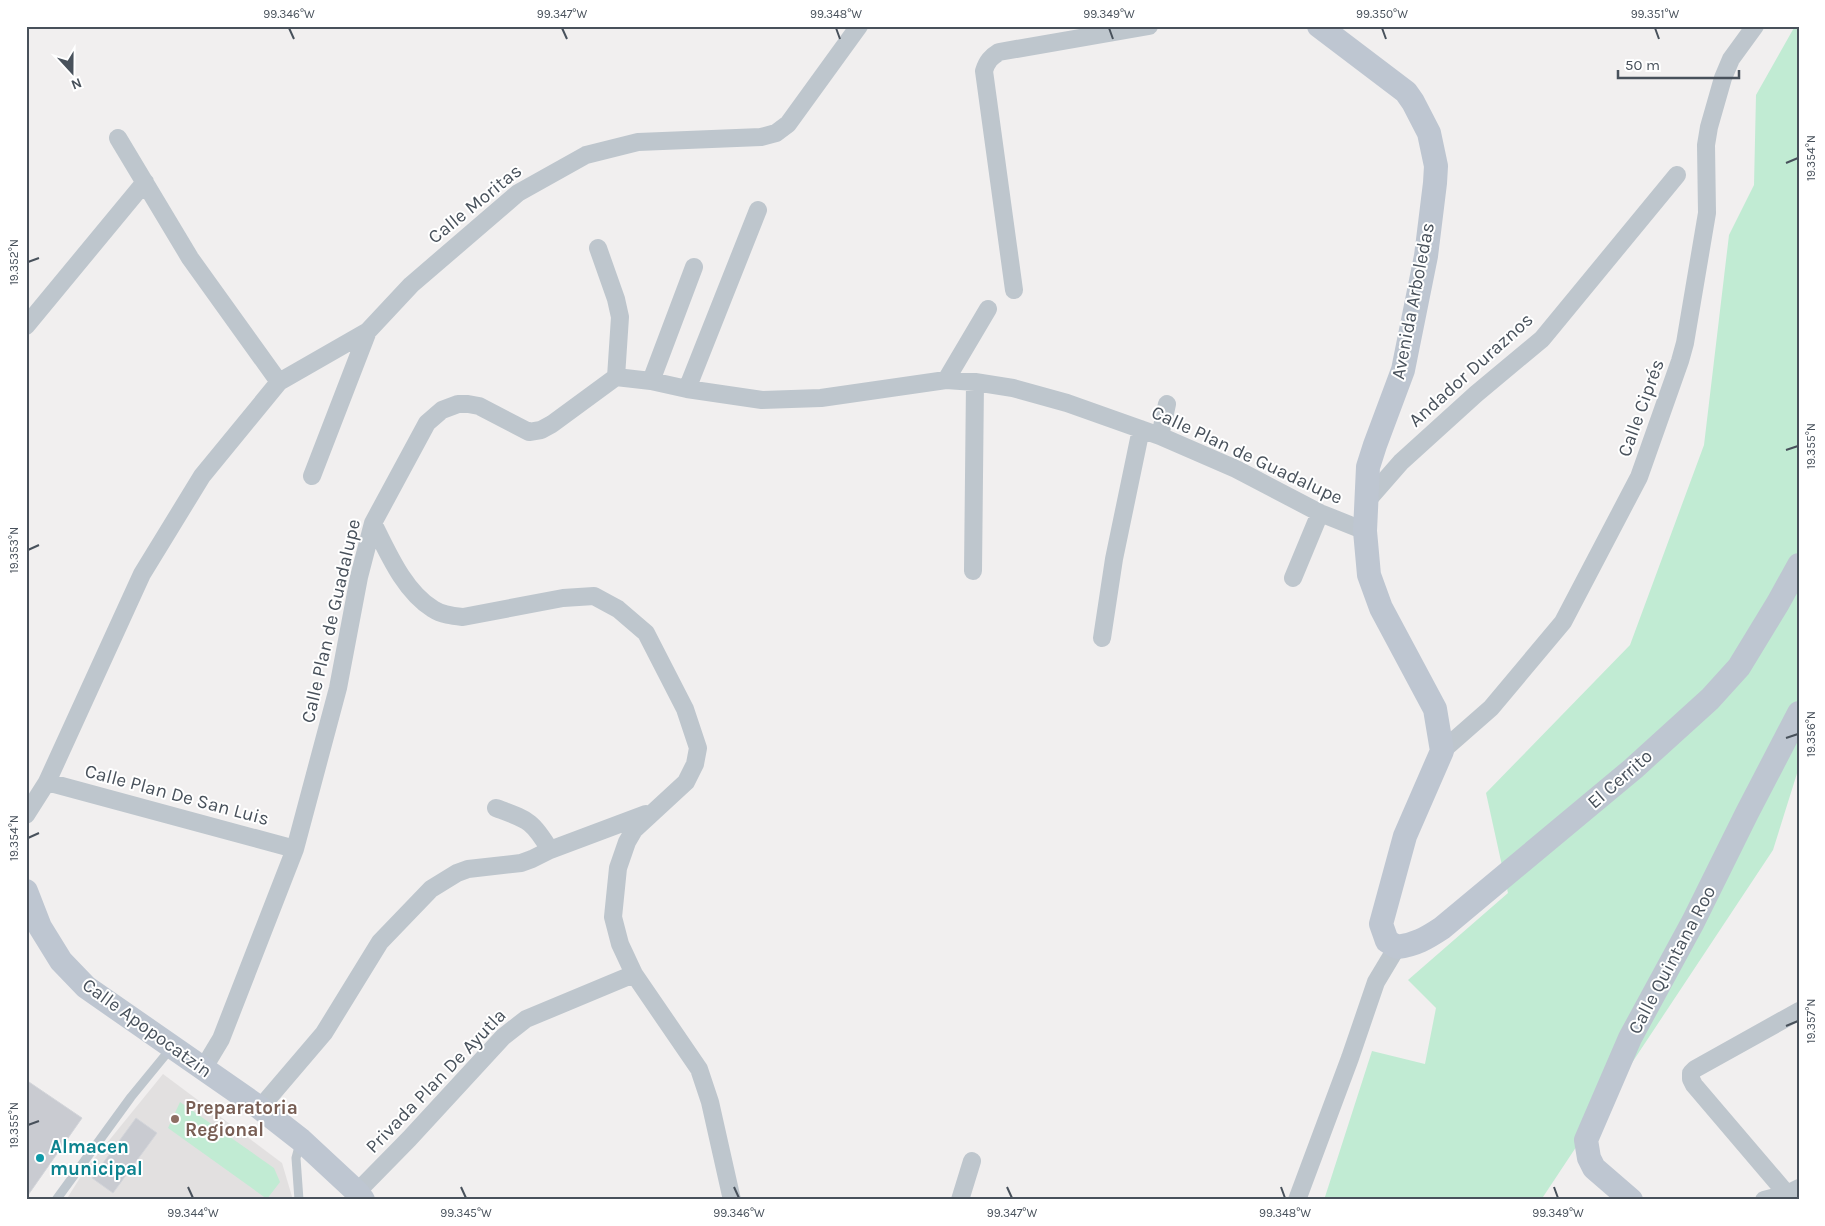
<svg xmlns="http://www.w3.org/2000/svg" width="1825" height="1226" font-family="Karla,sans-serif">
<style>
.education{fill:#e2e0e0}
.green{fill:#c1ebd3}
.building{fill:#c9cbd1;stroke:#d3d5da}
.lines{fill:none;stroke-linecap:round;stroke-linejoin:round}
.service{stroke:#bec6cd;stroke-width:9}
.minor{stroke:#bec6cd;stroke-width:18}
.secondary{stroke:#bec6d1;stroke-width:24}
.ticks{fill:none;stroke:#48515b;stroke-width:2}
.education-dot{fill:#8d6e63;stroke:#fff;stroke-width:2}
.culture-dot{fill:#0f9aa8;stroke:#fff;stroke-width:2}
.labels{text-anchor:middle;dominant-baseline:central;stroke-width:4;stroke-linejoin:round;paint-order:stroke}
.street-label{font-size:19px;fill:#48515b;stroke:#fff}
.education-label{font-size:19px;font-weight:bold;fill:#785e54;stroke:#fff;text-anchor:start}
.culture-label{font-size:19px;font-weight:bold;fill:#0d838f;stroke:#fff;text-anchor:start}
.neatline{fill:none;stroke:#48515b;stroke-width:2}
.ticks-label{font-size:12px;text-anchor:middle;fill:#48515b}
</style>
<rect width="100%" height="100%" fill="#f1efef"/>
<path class="education" d="M163 1074 282 1163 293 1200H66L85 1170Z"/>
<path class="green" d="M1795 26H1799V767L1773 850 1541 1200H1324L1372 1051 1425 1064 1436 1008 1408 980 1508 893 1486 793 1630 645 1704 445 1729 235 1754 185 1756 95Z
M180 1102 274 1168 280 1182 267 1199 168 1128Z"/>
<path class="building" d="M26 1080 82 1118 26 1198Z
M136 1118 157 1133 113 1193 92 1178Z"/>
<g class="lines">
<path class="service" d="M56 1200 131 1097 172 1047
M299 1200 296 1158 300 1143"/>
<path class="minor" d="M118 138 190 258 279 382
M598 248 616 299 620 317 616 377
M1014 290 984 71C987 61 991 57 999 52L1149 26
M26 326 145 182
M946 380 988 309
M651 381 694 267
M687 389 758 210
M1160 436 1167 404
M312 476 368 331
M1366 502 1401 462 1476 394 1542 339 1677 175
M373 523C388 553 404 591 433 609 442 615 453 616 463 617L563 598 594 596 618 609 646 633 685 709 698 748 695 764 686 782 634 830 627 842 618 868 613 917 620 944 634 974 699 1069 710 1102 732 1200
M973 571 975 382
M1293 578 1320 513
M1102 638 1114 559 1141 429
M1442 751 1491 708 1563 622 1639 477 1680 361 1685 343 1707 213 1706 145 1709 127 1723 78 1731 59 1755 26
M47 782 295 849
M496 808C528 820 532 820 550 850
M26 815 47 782 142 574 202 476 279 382 368 331 411 285 518 193 586 155 638 142 761 137 776 133 788 124 859 26
M203 1069 221 1039 295 849 338 688 359 577 373 523 427 423 442 410 458 404H468L479 406 529 432 541 430 552 424 616 377 651 381 687 389 762 400 821 398 946 380 975 382 1013 388 1067 403 1160 436 1236 469 1320 513 1365 531
M260 1108 324 1033 380 942 431 889 457 873 468 869 521 863 532 859 550 850 646 814
M357 1192 409 1139 503 1037 526 1019 634 974
M1787 1194 1694 1085 1691 1079V1073L1695 1069 1799 1011
M960 1200 972 1161
M1297 1200 1350 1058 1376 982 1397 947
M1764 1200 1787 1194 1799 1188"/>
<path class="secondary" d="M1319 26 1406 92 1413 102 1429 133 1436 166 1435 183 1426 256 1403 370 1375 445 1368 467 1365 531 1369 575 1381 608 1435 709 1442 751 1405 836 1381 924 1387 941 1397 947C1415 945 1427 938 1442 928L1634 768 1710 699 1739 667 1778 603 1799 565
M26 891 40 927 61 961 86 987 260 1108 301 1140 357 1192 363 1200
M1631 1200 1594 1168 1589 1158 1586 1140 1630 1038 1693 922 1747 813 1799 713"/>
</g>
<path class="ticks" d="M289 28 294 39M562 28 567 39M836 28 840 39M1109 28 1113 39M1382 28 1386 39M1655 28 1659 39M1786 163 1798 158M28 262 39 258M1786 450 1798 446M28 550 39 545M1786 738 1798 734M28 838 39 833M1786 1026 1798 1021M28 1125 39 1121M188 1187 193 1198M461 1187 466 1198M734 1187 739 1198M1007 1187 1012 1198M1281 1187 1285 1198M1554 1187 1558 1198"/>
<circle class="education-dot" cx="175" cy="1119" r="5"/>
<circle class="culture-dot" cx="40" cy="1158" r="5"/>
<g class="labels">
<g class="street-label">
<text transform="translate(475 204) rotate(-39)">Calle Moritas</text>
<text transform="translate(1413 301) rotate(-79)">Avenida Arboledas</text>
<text transform="translate(1471 370) rotate(-42)">Andador Duraznos</text>
<text transform="translate(1641 408) rotate(-70)">Calle Ciprés</text>
<text transform="translate(1247 455) rotate(25)">Calle Plan de Guadalupe</text>
<text transform="translate(331 621) rotate(-77)">Calle Plan de Guadalupe</text>
<text transform="translate(1620 779) rotate(-41)">El Cerrito</text>
<text transform="translate(177 795) rotate(15)">Calle Plan De San Luis</text>
<text transform="translate(1672 960) rotate(-62)">Calle Quintana Roo</text>
<text transform="translate(147 1028) rotate(36)">Calle Apopocatzin</text>
<text transform="translate(436 1081) rotate(-46)">Privada Plan De Ayutla</text>
</g>
<g class="education-label">
<text x="185" y="1108">Preparatoria<tspan x="185" dy="22">Regional</tspan></text>
</g>
<g class="culture-label">
<text x="50" y="1147">Almacen<tspan x="50" dy="22">municipal</tspan></text>
</g>
</g>
<rect width="1825" height="1226" fill="none" stroke="#ffffff" stroke-width="55"/>
<g transform="translate(72 72) rotate(159)" stroke="#ffffff" stroke-width="4" paint-order="stroke">
<path d="M0-4L9 19L0 12L-9 19Z" fill="#48515b"/>
<text y="-8" font-size="14" font-weight="bold" text-anchor="middle" fill="#48515b">N</text>
</g>
<path d="M1618 70v8h121v-8" fill="none" stroke="#48515b" stroke-width="2.5"/>
<text x="1625" y="70" font-size="15" fill="#48515b" stroke="#ffffff" stroke-width="4" paint-order="stroke">50 m</text>
<rect x="28" y="28" width="1770" height="1170" class="neatline"/>
<g class="ticks-label">
<text x="289" y="18">99.346°W</text>
<text x="562" y="18">99.347°W</text>
<text x="836" y="18">99.348°W</text>
<text x="1109" y="18">99.349°W</text>
<text x="1382" y="18">99.350°W</text>
<text x="1655" y="18">99.351°W</text>
<text transform="translate(1811 158) rotate(-90)" y="4">19.354°N</text>
<text transform="translate(14 262) rotate(-90)" y="4">19.352°N</text>
<text transform="translate(1811 446) rotate(-90)" y="4">19.355°N</text>
<text transform="translate(14 550) rotate(-90)" y="4">19.353°N</text>
<text transform="translate(1811 734) rotate(-90)" y="4">19.356°N</text>
<text transform="translate(14 838) rotate(-90)" y="4">19.354°N</text>
<text transform="translate(1811 1021) rotate(-90)" y="4">19.357°N</text>
<text transform="translate(14 1125) rotate(-90)" y="4">19.355°N</text>
<text x="193" y="1217">99.344°W</text>
<text x="466" y="1217">99.345°W</text>
<text x="739" y="1217">99.346°W</text>
<text x="1012" y="1217">99.347°W</text>
<text x="1285" y="1217">99.348°W</text>
<text x="1558" y="1217">99.349°W</text>
</g>
</svg>
